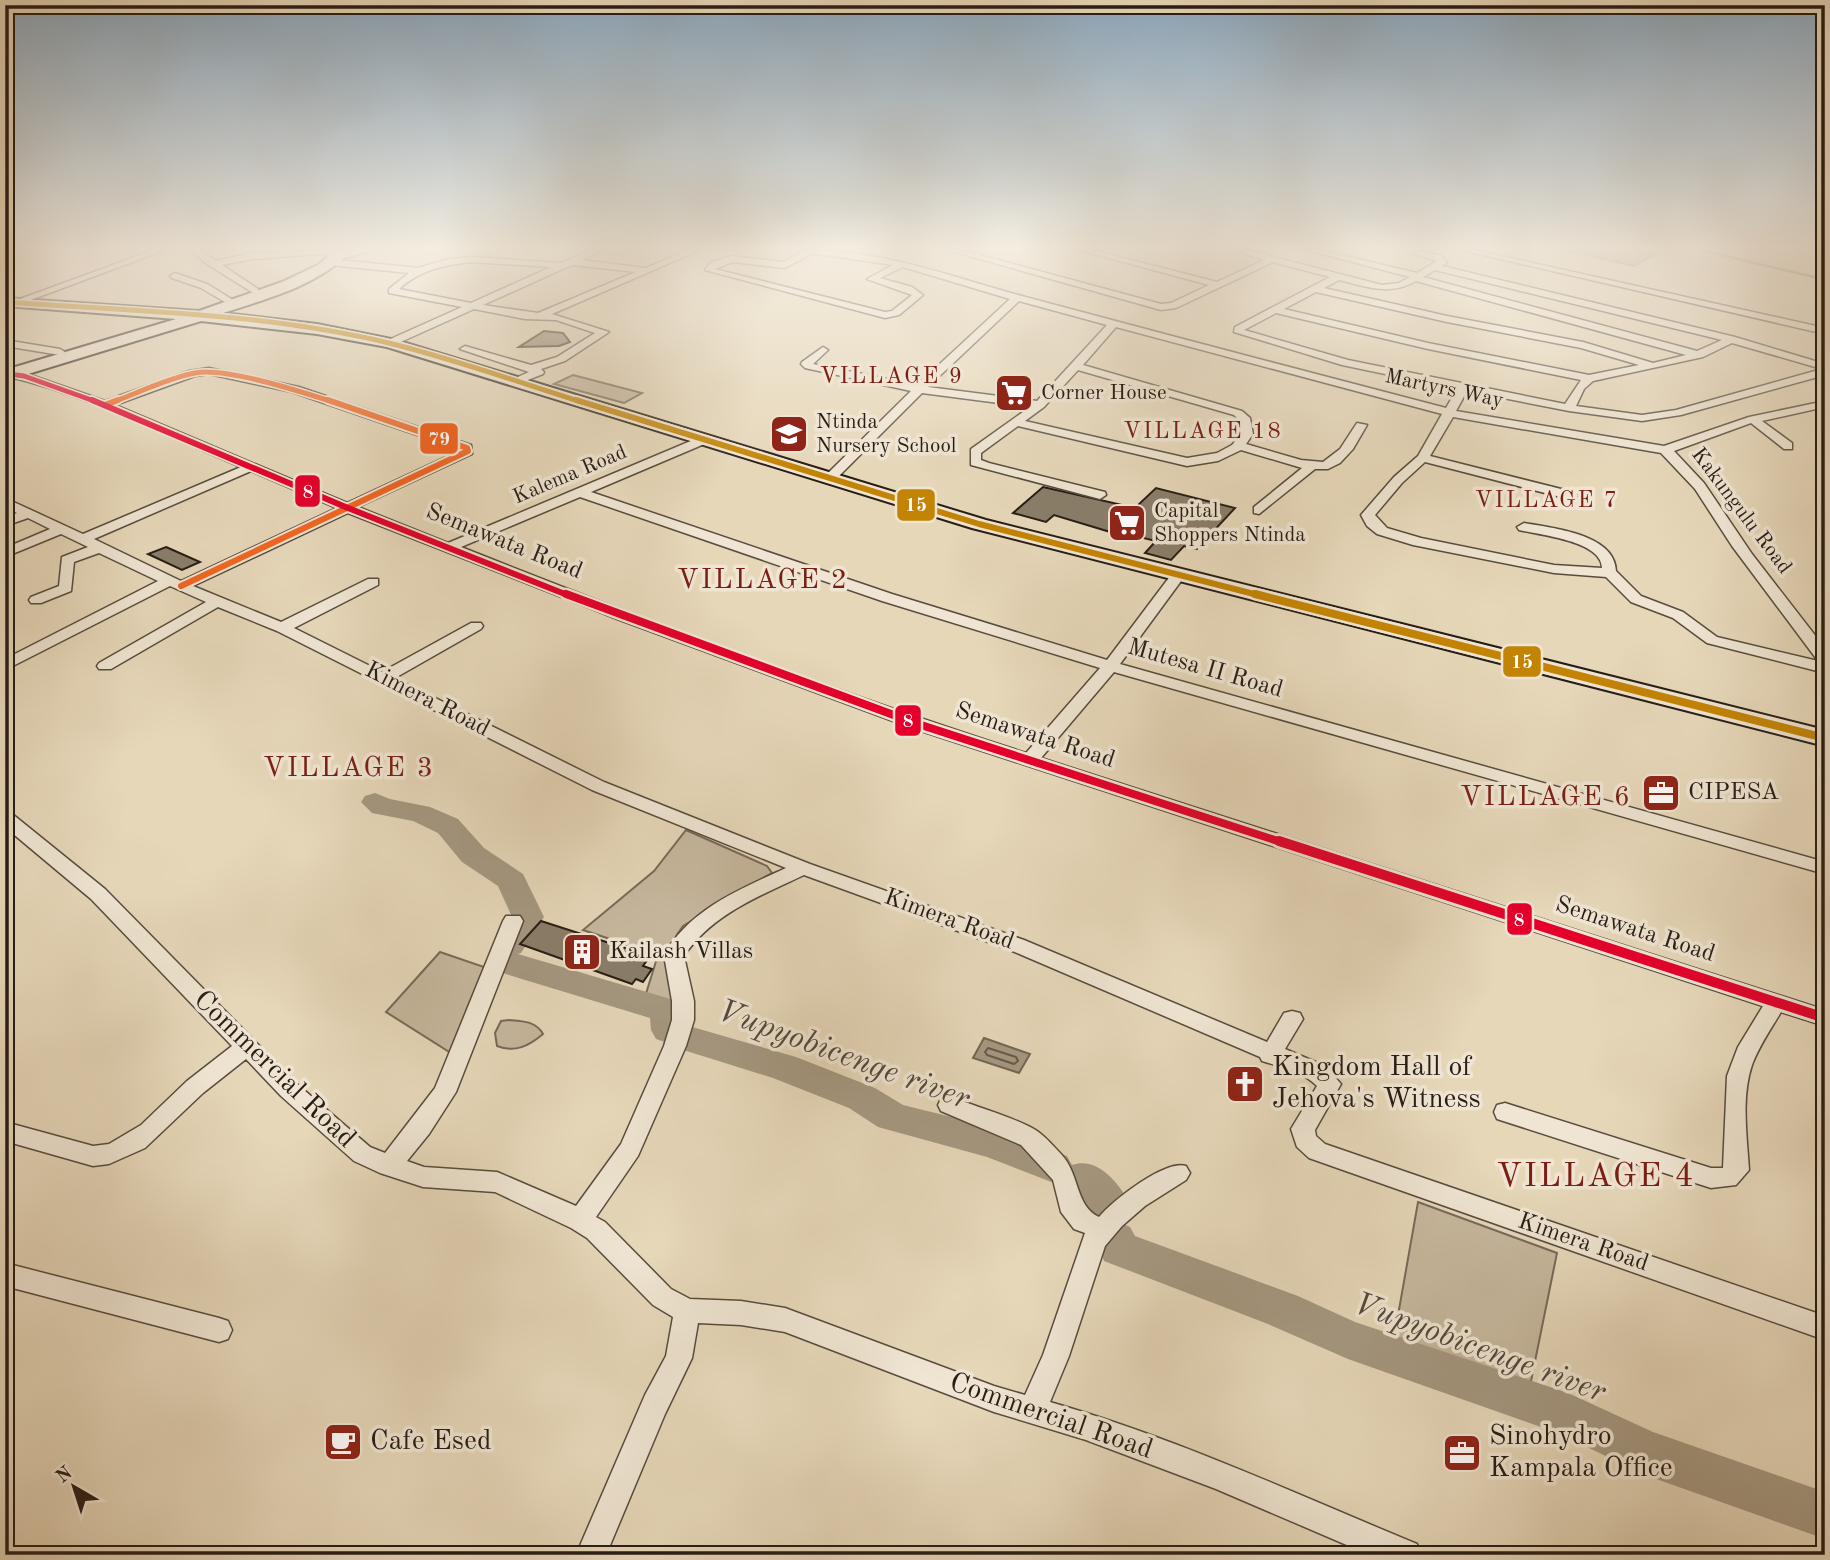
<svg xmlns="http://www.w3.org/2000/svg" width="1830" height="1560" font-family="'Old Standard TT',serif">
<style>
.green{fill:#c6b79d;stroke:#766a59;stroke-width:2}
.water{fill:#a59881;stroke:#736756;stroke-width:2}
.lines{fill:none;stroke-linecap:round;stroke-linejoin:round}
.shore{stroke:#665a4b;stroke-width:2}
.stream{stroke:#736756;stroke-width:2.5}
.river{fill:#a59881;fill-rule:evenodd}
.building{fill:#8a7e6a;stroke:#271d15;stroke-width:2}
.minor-casing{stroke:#574c3e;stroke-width:3}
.tertiary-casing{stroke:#574c3e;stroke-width:3}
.secondary-casing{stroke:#271d15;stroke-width:4}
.minor{fill:#efe5d2;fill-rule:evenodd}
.tertiary{fill:#efe5d2;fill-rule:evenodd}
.secondary{fill:#efe5d2;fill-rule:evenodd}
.bus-1-far2-casing{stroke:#efe5d2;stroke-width:8}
.bus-1-far1-casing{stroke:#efe5d2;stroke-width:10}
.bus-1-casing{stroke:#efe5d2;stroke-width:13}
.bus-2-far1-casing{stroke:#efe5d2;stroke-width:8}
.bus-2-casing{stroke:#efe5d2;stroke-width:10}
.bus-3-far3-casing{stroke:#efe5d2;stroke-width:8}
.bus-3-far2-casing{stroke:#efe5d2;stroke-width:10}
.bus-3-far1-casing{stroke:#efe5d2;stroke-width:13}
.bus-3-casing{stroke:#efe5d2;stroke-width:16}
.bus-1-far2{stroke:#c38405;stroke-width:5}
.bus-1-far1{stroke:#c38405;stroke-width:6}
.bus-1{stroke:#c38405;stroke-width:8}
.bus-2-far1{stroke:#f26522;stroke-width:5}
.bus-2{stroke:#f26522;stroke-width:6}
.bus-3-far3{stroke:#e4002b;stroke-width:5}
.bus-3-far2{stroke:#e4002b;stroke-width:6}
.bus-3-far1{stroke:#e4002b;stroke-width:8}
.bus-3{stroke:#e4002b;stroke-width:10}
.labels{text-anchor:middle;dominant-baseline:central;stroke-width:7;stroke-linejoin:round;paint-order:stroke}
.far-street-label{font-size:21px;fill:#271d15;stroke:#efe5d2}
.far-poi-label{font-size:21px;fill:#271d15;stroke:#efe5d2;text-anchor:start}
.far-quarter-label{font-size:23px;letter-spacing:2px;fill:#7a1f14;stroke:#efe5d2}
.street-label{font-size:24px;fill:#271d15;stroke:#efe5d2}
.poi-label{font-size:24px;fill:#271d15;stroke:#efe5d2;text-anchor:start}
.quarter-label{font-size:28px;letter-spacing:2px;fill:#7a1f14;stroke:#efe5d2}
.near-poi-label{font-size:28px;fill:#271d15;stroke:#efe5d2;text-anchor:start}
.near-street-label{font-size:28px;fill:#271d15;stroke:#efe5d2}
.near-water-label{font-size:32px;font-style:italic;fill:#53483b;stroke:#efe5d2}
.near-quarter-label{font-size:33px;letter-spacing:2px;fill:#7a1f14;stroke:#efe5d2}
.line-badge{stroke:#efe5d2;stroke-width:2.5}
.badge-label{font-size:19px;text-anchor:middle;font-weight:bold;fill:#fff}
</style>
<rect width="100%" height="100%" fill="#e6d7b9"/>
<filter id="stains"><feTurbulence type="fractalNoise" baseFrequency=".00286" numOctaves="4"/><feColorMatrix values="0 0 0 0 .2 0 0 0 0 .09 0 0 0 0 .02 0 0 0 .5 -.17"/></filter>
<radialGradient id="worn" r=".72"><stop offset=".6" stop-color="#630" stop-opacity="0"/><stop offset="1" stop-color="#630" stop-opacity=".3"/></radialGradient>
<path class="green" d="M573 375 642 393 624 403 554 384Z
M686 830 767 866 772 873 683 926C658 958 669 973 677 1009L644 1000 658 955 583 930 654 871Z
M440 952 487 968 454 1055 386 1012Z
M509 1020C522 1021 536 1021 543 1034 529 1046 515 1053 497 1046L495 1033 501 1021Z
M1418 1202 1557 1253 1530 1386 1394 1338Z"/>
<path class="water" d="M1565 250H1635L1656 254 1634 266Z
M984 1038 1030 1054 1019 1073 973 1058Z"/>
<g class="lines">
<path class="shore" d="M988 1048 1016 1057 1018 1061 1014 1064 987 1055 985 1052Z"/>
<path class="stream" d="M1700 250 1814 277 1825 274"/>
<path class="river" d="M375 793 390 799 430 807 458 819 484 848 523 874 544 917 521 953 518 954 674 1000 685 1015V1027L689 1026 796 1057 875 1088 903 1105 988 1126 1067 1156 1072 1165C1098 1156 1120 1184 1131 1206L1125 1218C1120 1220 1114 1223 1109 1222 1091 1219 1073 1194 1066 1179L1054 1183 987 1157 878 1127 849 1108 773 1078 677 1048 673 1042 668 1043 656 1039 651 1030 650 1018 496 971 492 963 500 954 494 945 512 917 498 886 462 862 438 833 413 821 372 813 361 802 365 796Z
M1116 1221 1130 1227 1135 1236 1298 1296 1355 1322 1568 1393 1653 1432 1825 1492V1539L1645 1475 1558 1433 1348 1359 1268 1324 1104 1261 1096 1239 1102 1227Z"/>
</g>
<path class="building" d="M544 331 563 333 570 342 559 346 519 347Z
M1043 487 1135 508 1156 488 1235 508 1197 549 1184 546 1171 560 1145 553 1156 541 1119 532 1117 534 1054 515 1046 522 1013 513Z
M166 547 200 562 182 570 148 554Z
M541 921 650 956 643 966 652 969 643 982 636 979 632 984 520 944Z"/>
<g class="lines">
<defs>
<path id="minor" d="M154 250H165L17 305 9 303Z
M190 250H199L216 261 253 253 337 250 333 253 253 259 222 265 258 289V293L255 294 210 266Z
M592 250H602L582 260 646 268 689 250H700L552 314 609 332 565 361 541 369 544 372 543 374 515 385 509 382 511 380 529 372 460 349 465 346 531 365 557 357 595 333 556 320 525 319 474 309 394 345H386V341L462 307 389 293V289L409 273 330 265 325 262 330 259 418 268 449 259 472 257 561 263ZM472 262 551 267 471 303 399 289C420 270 444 265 472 262ZM572 265 636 272 538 313 483 305Z
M805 250C887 250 956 279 1033 299 1171 336 1308 372 1446 408L1457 389 1342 365 1234 332 1235 327 1330 277 1273 262 1176 308 1161 310 948 250H961L1161 304 1171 303 1209 285 1079 250H1092L1217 282 1264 260 1234 250H1247L1382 285 1399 283 1410 277 1307 250H1320L1417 273 1437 261 1402 250H1415L1442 256 1447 262 1442 266 1735 337 1825 364V375L1681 415 1642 421 1569 411 1467 391 1456 411 1664 446 1749 417 1825 401V407L1762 421 1792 443V449H1784L1751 423 1674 451 1704 483 1752 554 1824 647 1825 673 1707 643 1673 618 1631 602 1606 577 1554 573 1413 545 1377 534 1367 526 1361 515 1394 477 1418 456 1442 414 1116 327 1083 365 1242 411 1250 418 1253 434 1246 444 1301 460 1323 462 1340 449 1357 423 1367 425 1353 449 1340 463 1328 469H1315L1259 514 1254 513V507L1302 468 1241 450 1218 461 1187 466 1018 426 981 453V460L989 463 1105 492 1106 495 1100 499 971 465V449L1030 407 922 393 834 481H826V475L911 391 805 368 801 364 802 362 823 347 828 350 813 364 917 385 1010 299 903 267 880 278 912 287 923 295 899 315 885 318 705 270 710 263 731 256 783 262ZM812 253 893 265 867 279 912 295 892 311 885 312 715 269 732 262 785 268ZM1435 270 1722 340 1697 351 1423 277ZM1339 280C1367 287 1390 296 1416 281L1686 355 1653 363 1583 342 1447 316 1324 288ZM1316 292 1447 322 1581 348 1639 365 1589 375 1428 343 1284 309ZM1019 301 1107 325 1037 401 928 387ZM1276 313 1428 349 1581 380 1565 404 1348 360 1244 330ZM1732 343 1822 369 1676 410 1642 415 1576 406 1584 389 1593 381 1703 357ZM1078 370 1234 415 1238 419 1241 434 1232 445 1217 453 1187 458 1025 421 1044 407ZM1453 417 1661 453 1695 489 1732 546 1818 661 1717 637 1683 612 1641 596 1616 571C1615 534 1552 528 1524 523L1517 527 1519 530C1540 535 1602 541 1602 568L1554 565 1421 538 1387 528 1375 515 1402 483 1425 462 1572 500 1578 496 1577 493 1430 456Z
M1461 250H1475L1825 328V334Z
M175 273 207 284 233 300 225 302 201 288 172 278 170 276Z
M5 340 60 349 65 352 60 355 5 346Z
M209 368 299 387 471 445 472 454 358 507 448 543 705 435 709 436V442L591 492 892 594 1107 660 1174 571H1184V577L1120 664 1825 862V874L1114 672 1041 758 1825 1010V1026L1781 1012C1771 1029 1759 1046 1752 1065 1741 1098 1747 1136 1749 1170L1736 1185 1711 1188 1497 1119 1494 1112 1497 1105 1505 1103 1711 1168H1723L1727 1076 1738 1047 1763 1006 912 728 620 620 348 513 193 586 281 622 368 579H378V585L294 628 382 672 471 623H481L483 626 481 629 395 678 604 782 810 864 1024 940 1267 1042 1284 1013 1292 1011 1300 1013 1303 1019 1285 1049 1325 1066 1341 1084 1315 1130 1316 1136 1325 1144 1825 1316V1340L1309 1158 1297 1147 1291 1129 1317 1086C1302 1071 1281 1067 1262 1061L1260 1057 1010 950 804 875C760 896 712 914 684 956L694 1001V1020L686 1046 638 1156 596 1217 605 1222 671 1289 690 1299 741 1301 785 1308 994 1386 1025 1395 1043 1355 1085 1233 1074 1229 1061 1212 1053 1180 1021 1145 941 1111 938 1105 941 1099 949 1096 957 1099C979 1108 1019 1119 1037 1131 1046 1137 1054 1147 1061 1154 1080 1174 1075 1206 1099 1217 1113 1200 1166 1159 1186 1166L1190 1173 1186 1180 1145 1206 1122 1226 1105 1246 1069 1356 1050 1402C1176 1438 1296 1494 1417 1544L1421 1555H1370L1216 1489 1086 1440 994 1412 785 1332 741 1325 698 1323 692 1358 665 1414 606 1555H576L645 1395 666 1356 673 1317 653 1305 587 1238 571 1228 495 1192 423 1187 380 1173 354 1161 281 1096 246 1059 203 1093 145 1148 109 1164 93 1166 5 1141V1122L93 1146 109 1144 141 1125 187 1081 232 1046 91 899 5 827V811L11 813 105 889 297 1084 370 1147 385 1153 435 1088 503 921 506 916H520L523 921 456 1092 429 1134 407 1161 424 1167 497 1172 576 1206 621 1144 664 1046 672 1020V1001L664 955C690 909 740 889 786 868L592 790 277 631 218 607 111 669H99L97 666 99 663 206 602 170 586 5 670V659L158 581 99 553 74 562 71 591 41 603H31L29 600 31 597 59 586 62 557 88 547 61 534 5 557V548L50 529 28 518 5 526V517L17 513 5 507V498L83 534 241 467C164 434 86 394 5 376V372L28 374 105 401 189 371ZM209 374 292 392 461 450 347 503 115 405 195 376ZM251 471 337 508 181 581 94 539ZM580 497 882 601 1100 668 1026 753C835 692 648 621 461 547Z
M5 1263 219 1318 228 1321 232 1330 228 1339 219 1342 5 1286Z"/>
<path id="tertiary" d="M343 250H369C360 256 333 261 324 255Z"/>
<path id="secondary" d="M336 250H351C321 285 266 299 223 313L317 324 396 340 986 520 1825 730V746L972 528 387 347 317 334 201 321 5 381V370L176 319 5 306V298L199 311 282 282 318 265Z"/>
</defs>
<use href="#minor" class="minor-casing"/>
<use href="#tertiary" class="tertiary-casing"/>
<use href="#secondary" class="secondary-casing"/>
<use href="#minor" class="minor"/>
<use href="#tertiary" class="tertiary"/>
<use href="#secondary" class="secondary"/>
<defs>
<path id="bus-1-far2" d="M5 302C133 311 265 313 389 343 454 359 518 382 582 402"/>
<path id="bus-1-far1" d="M576 400 979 524 1262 596"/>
<path id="bus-1" d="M1255 594 1825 738"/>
<path id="bus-2-far1" d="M113 402C140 392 168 378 195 373 225 367 302 392 333 402"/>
<path id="bus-2" d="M105 405 118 400
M181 586 468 451 467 448 328 400"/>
<path id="bus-3-far3" d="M9 374 24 376 97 402"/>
<path id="bus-3-far2" d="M92 400 348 508 570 596"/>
<path id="bus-3-far1" d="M566 594 918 724 1284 843"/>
<path id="bus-3" d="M1279 841 1825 1018"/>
</defs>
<use href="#bus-1-far2" class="bus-1-far2-casing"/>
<use href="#bus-1-far1" class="bus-1-far1-casing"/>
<use href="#bus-1" class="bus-1-casing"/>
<use href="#bus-2-far1" class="bus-2-far1-casing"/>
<use href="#bus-2" class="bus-2-casing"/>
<use href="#bus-3-far3" class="bus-3-far3-casing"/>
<use href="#bus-3-far2" class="bus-3-far2-casing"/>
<use href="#bus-3-far1" class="bus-3-far1-casing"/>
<use href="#bus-3" class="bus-3-casing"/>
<use href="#bus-1-far2" class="bus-1-far2"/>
<use href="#bus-1-far1" class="bus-1-far1"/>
<use href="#bus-1" class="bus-1"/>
<use href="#bus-2-far1" class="bus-2-far1"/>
<use href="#bus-2" class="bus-2"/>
<use href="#bus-3-far3" class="bus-3-far3"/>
<use href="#bus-3-far2" class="bus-3-far2"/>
<use href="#bus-3-far1" class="bus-3-far1"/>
<use href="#bus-3" class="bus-3"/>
</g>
<linearGradient id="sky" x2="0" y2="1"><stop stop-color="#8da9bf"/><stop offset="0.53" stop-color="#f4ede0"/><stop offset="1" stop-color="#f4ede0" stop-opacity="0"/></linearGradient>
<rect width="1830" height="468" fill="url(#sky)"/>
<defs>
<symbol id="supermarket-square" viewBox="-11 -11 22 22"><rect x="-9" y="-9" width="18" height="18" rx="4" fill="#8f2418" stroke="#efe5d2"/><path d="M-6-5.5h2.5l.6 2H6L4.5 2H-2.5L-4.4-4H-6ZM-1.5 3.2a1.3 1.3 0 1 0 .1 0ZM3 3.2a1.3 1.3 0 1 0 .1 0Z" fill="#fff"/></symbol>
<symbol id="school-square" viewBox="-11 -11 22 22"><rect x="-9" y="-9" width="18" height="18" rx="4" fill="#8f2418" stroke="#efe5d2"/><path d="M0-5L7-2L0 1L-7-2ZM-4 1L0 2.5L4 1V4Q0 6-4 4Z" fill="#fff"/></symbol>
<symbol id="office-square" viewBox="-11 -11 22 22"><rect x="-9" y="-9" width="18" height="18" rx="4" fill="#8f2418" stroke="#efe5d2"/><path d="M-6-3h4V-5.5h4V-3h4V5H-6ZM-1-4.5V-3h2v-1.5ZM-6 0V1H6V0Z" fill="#fff"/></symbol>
<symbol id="building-square" viewBox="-11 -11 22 22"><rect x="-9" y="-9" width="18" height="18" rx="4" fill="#8f2418" stroke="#efe5d2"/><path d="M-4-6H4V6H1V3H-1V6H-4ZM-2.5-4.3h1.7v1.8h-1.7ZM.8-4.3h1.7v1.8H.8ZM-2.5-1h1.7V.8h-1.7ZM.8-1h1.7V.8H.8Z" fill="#fff"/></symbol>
<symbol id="church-square" viewBox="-11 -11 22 22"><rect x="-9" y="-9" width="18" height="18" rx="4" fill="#8f2418" stroke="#efe5d2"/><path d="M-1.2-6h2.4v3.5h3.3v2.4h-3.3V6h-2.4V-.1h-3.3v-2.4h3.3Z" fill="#fff"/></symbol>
<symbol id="cafe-square" viewBox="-11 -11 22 22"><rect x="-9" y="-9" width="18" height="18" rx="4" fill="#8f2418" stroke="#efe5d2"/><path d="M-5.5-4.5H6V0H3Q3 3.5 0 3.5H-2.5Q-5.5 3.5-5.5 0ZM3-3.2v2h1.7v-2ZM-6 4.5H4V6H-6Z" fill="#fff"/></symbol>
</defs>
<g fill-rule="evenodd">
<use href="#supermarket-square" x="992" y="371" width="44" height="44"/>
<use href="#school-square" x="767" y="412" width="44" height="44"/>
<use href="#supermarket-square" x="1105" y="501" width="44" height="44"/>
<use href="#office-square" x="1639" y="771" width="44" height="44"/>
<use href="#building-square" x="560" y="930" width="44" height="44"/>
<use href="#church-square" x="1223" y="1062" width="44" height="44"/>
<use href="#cafe-square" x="321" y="1420" width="44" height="44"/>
<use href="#office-square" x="1440" y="1431" width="44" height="44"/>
</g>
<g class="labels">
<g class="far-street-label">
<text transform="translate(1444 389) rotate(12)">Martyrs Way</text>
<text transform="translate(570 475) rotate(-23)">Kalema Road</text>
<text transform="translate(1741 511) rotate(53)">Kakungulu Road</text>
</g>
<g class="far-poi-label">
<text x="1041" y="393">Corner House</text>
<text x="816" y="422">Ntinda<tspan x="816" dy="24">Nursery School</tspan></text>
<text x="1154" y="511">Capital<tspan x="1154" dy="24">Shoppers Ntinda</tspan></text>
</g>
<g class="far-quarter-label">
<text x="892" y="376">VILLAGE 9</text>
<text x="1203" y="431">VILLAGE 18</text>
<text x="1547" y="500">VILLAGE 7</text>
</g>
<g class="street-label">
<text transform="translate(504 542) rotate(22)">Semawata Road</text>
<text transform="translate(1205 669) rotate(16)">Mutesa II Road</text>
<text transform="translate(427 700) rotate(27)">Kimera Road</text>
<text transform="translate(1035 736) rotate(18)">Semawata Road</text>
<text transform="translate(949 920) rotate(20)">Kimera Road</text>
<text transform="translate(1635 930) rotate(18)">Semawata Road</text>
<text transform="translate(1583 1243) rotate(19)">Kimera Road</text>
</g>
<g class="poi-label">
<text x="1688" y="793">CIPESA</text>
<text x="609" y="952">Kailash Villas</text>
</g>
<g class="quarter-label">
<text x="763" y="581">VILLAGE 2</text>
<text x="349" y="769">VILLAGE 3</text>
<text x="1546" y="798">VILLAGE 6</text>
</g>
<g class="near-poi-label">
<text x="1272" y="1068">Kingdom Hall of<tspan x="1272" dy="32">Jehova's Witness</tspan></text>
<text x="1489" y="1437">Sinohydro<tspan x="1489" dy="32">Kampala Office</tspan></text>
<text x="370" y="1442">Cafe Esed</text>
</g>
<g class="near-street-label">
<text transform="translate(274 1070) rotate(44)">Commercial Road</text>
<text transform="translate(1051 1417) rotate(19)">Commercial Road</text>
</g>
<g class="near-water-label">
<text transform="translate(843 1056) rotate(20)">Vupyobicenge river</text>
<text transform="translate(1479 1349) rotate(20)">Vupyobicenge river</text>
</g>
<g class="near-quarter-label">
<text x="1596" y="1177">VILLAGE 4</text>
</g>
</g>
<g class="line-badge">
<rect x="419" y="422" width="40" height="33" rx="7" fill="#f26522"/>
<rect x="294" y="474" width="27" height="34" rx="7" fill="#e4002b"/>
<rect x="896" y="488" width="40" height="34" rx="7" fill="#c38405"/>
<rect x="1502" y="645" width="40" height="33" rx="7" fill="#c38405"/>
<rect x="894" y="704" width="28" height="33" rx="7" fill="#e4002b"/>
<rect x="1506" y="902" width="27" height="34" rx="7" fill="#e4002b"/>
</g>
<g class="badge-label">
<text x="439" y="445">79</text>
<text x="308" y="498">8</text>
<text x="916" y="511">15</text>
<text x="1522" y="668">15</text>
<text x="908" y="727">8</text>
<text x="1519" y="926">8</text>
</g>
<rect width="1830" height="1560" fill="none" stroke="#e6d7b9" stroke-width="28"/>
<rect x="7" y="7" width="1816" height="1546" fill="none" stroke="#271d15" stroke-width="3.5"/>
<rect x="14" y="14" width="1802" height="1532" fill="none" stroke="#271d15" stroke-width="2"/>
<g transform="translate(74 1487) rotate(321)" stroke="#efe5d2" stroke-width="5" paint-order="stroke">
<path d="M0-5L12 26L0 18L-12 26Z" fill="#271d15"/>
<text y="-10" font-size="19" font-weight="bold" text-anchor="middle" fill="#271d15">N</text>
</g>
<rect width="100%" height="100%" filter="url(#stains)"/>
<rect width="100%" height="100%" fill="url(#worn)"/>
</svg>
